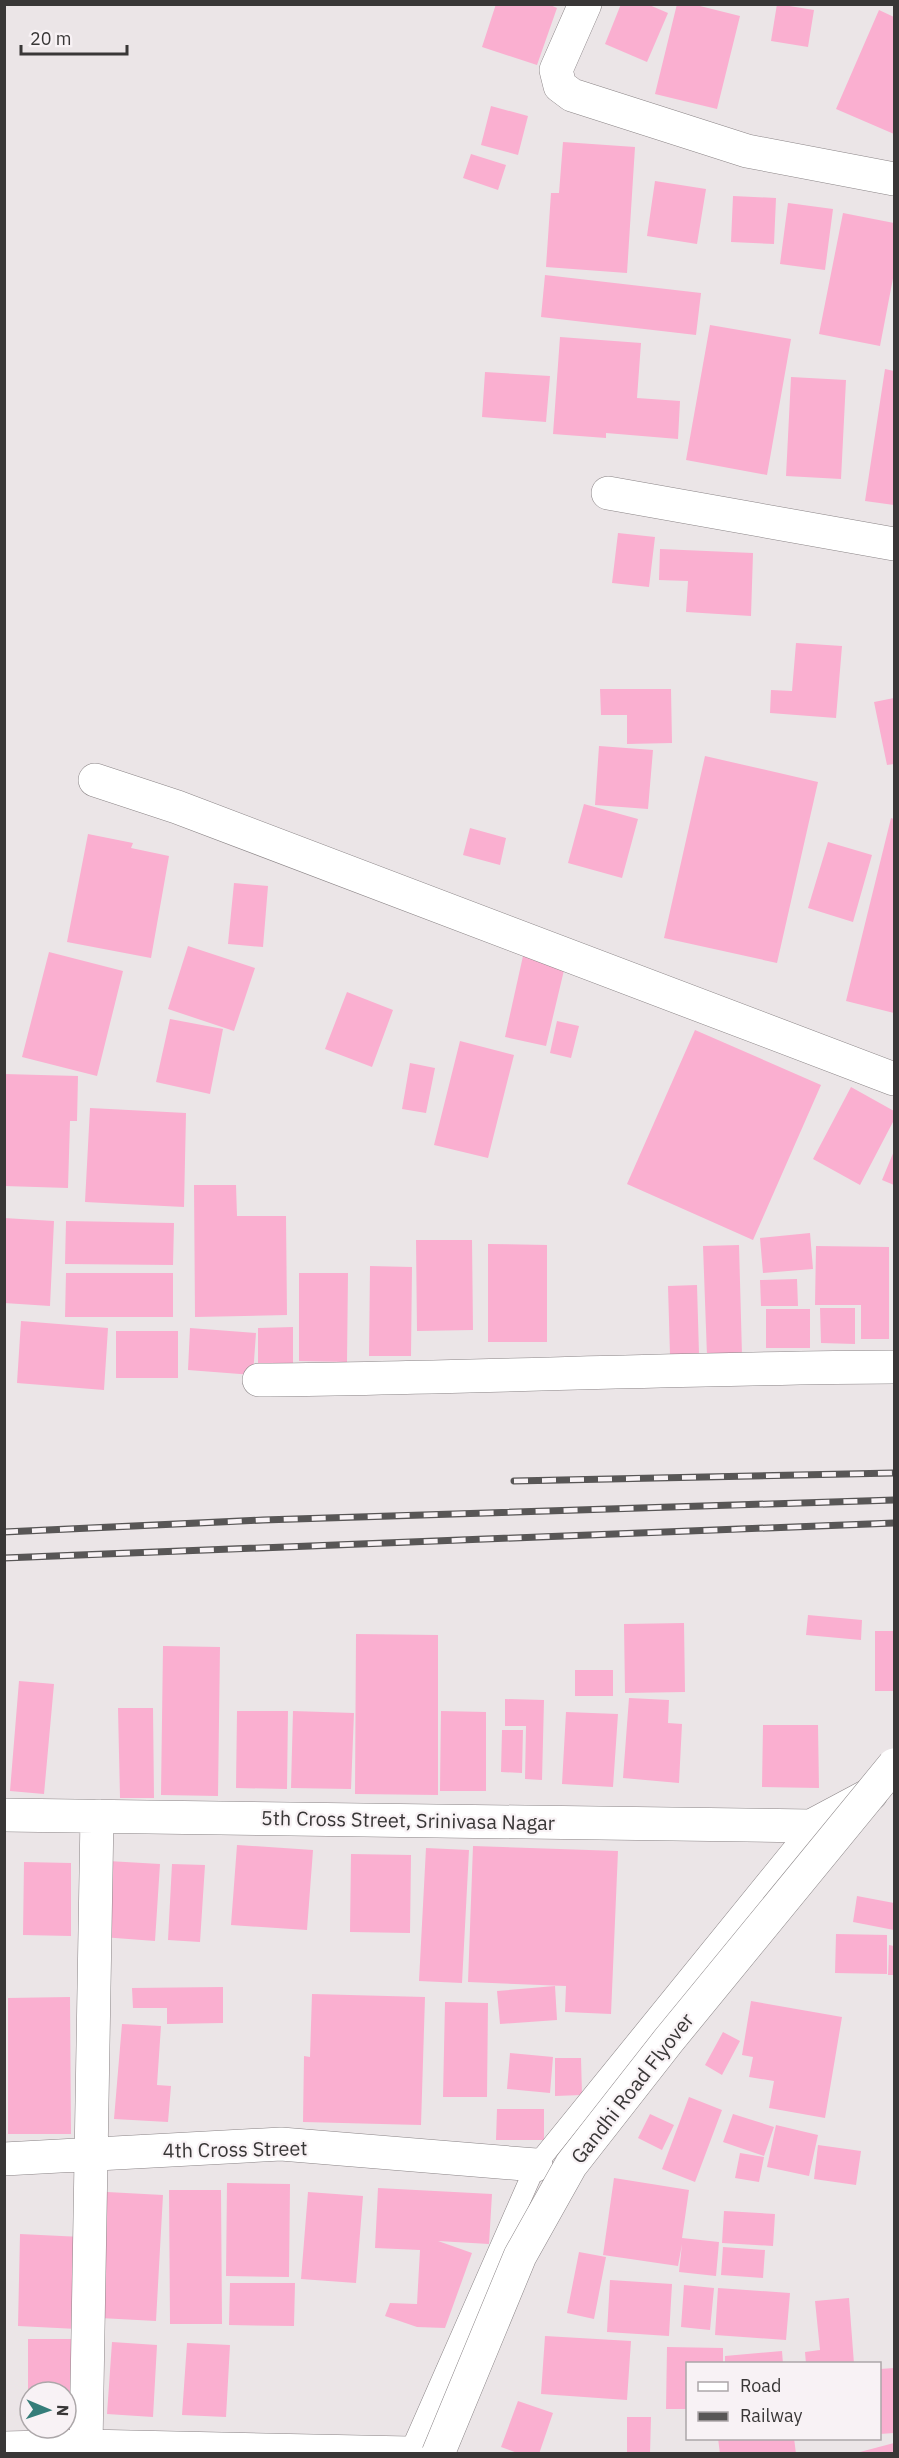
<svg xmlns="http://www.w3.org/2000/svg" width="899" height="2458" font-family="'IBM Plex Sans',sans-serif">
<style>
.building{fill:#faafd0}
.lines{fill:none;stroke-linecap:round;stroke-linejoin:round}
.lane-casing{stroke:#8a8486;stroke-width:21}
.street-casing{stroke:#8a8486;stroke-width:34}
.lane{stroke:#fff;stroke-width:20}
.street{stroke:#fff;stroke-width:33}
.rail-casing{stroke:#585656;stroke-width:7}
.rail{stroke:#f8f2f5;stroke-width:4.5;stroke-dasharray:14;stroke-linecap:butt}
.secondary-bridge-casing{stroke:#8a8486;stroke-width:34;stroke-linecap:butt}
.secondary-bridge{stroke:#fff;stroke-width:33}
.labels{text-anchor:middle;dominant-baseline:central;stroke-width:4.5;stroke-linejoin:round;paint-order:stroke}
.street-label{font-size:20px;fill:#393737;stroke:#f8f2f5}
</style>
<rect width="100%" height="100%" fill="#ebe5e7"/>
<path class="building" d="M496 4H548L557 8 537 65 482 47Z
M621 4H647L668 13 647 62 605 44Z
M677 4H692L740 16 717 109 655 94Z
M777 4 814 10 808 47 771 41Z
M879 10 894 17V134L836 109Z
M491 106 528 116 518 155 481 145Z
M563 142 635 147 627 273 546 267 551 193H559Z
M471 154 506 165 498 190 463 178Z
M655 181 706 189 697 244 647 236Z
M733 196 776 198 774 244 731 242Z
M788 203 833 209 825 270 780 264Z
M843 213 894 223V273L880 346 819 334Z
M545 275 701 293 696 335 541 317Z
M710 325 791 339 767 475 686 460Z
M560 337 641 343 637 398 680 401 678 439 606 433V438L553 434Z
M885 369 894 371V505L865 501Z
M485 372 550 376 546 422 482 417Z
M791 377 846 380 841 479 786 476Z
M618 533 655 537 649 587 612 583Z
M660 549 753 553 751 616 686 612 688 581 659 580Z
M796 643 842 646 836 718 770 713 771 690 792 691Z
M600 689H671L672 743 627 744V715H601Z
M894 698V764L887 765 874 702Z
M599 746 653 750 648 809 595 805Z
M705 756 818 782 777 963 664 938Z
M584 804 638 819 622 878 568 863Z
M891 818 894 819V1013L846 1001Z
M470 828 506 838 500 865 463 855Z
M88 834 133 843 131 848 169 856 151 958 67 942Z
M828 842 872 855 853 922 808 908Z
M234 883 268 886 263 947 228 944Z
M188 946 255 968 234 1031 168 1009Z
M49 952 123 971 97 1076 22 1057Z
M523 956 565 966 546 1046 505 1037Z
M347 992 393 1010 372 1067 325 1049Z
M170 1019 223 1029 210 1094 156 1082Z
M557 1021 579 1026 571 1058 550 1053Z
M695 1030 821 1085 753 1240 627 1184Z
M460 1041 514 1055 488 1158 434 1145Z
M410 1063 435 1068 426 1113 402 1109Z
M4 1074 78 1076 77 1121H70L68 1188 4 1186Z
M851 1087 894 1111V1120L860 1185 813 1159Z
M90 1108 186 1113 184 1207 85 1202Z
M894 1151V1185L882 1180Z
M194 1185H236L237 1216H286L287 1315 195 1317Z
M4 1218 54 1221 50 1306 4 1303Z
M66 1221 174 1223 173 1265 65 1264Z
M810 1233 813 1269 763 1273 760 1238Z
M416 1240H472L473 1330 417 1331Z
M488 1244 547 1245V1342H488Z
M739 1245 742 1355 707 1356 703 1246Z
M816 1246 889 1247V1339H861V1305H815Z
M370 1266 412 1267 411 1356H369Z
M66 1273H173V1317H65Z
M299 1273H348L347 1362 299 1361Z
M797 1279 798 1306H761L760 1280Z
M697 1285 699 1354 670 1355 668 1286Z
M820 1308H855V1344L821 1343Z
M766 1309H810V1348H766Z
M21 1321 108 1328 104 1390 17 1383Z
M293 1327V1369L258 1370V1328Z
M190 1328 256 1333 253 1375 188 1370Z
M116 1331H178V1378H116Z
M808 1615 862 1620 861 1640 806 1635Z
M684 1623 685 1692 625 1693 624 1624Z
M875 1631H894V1691H875Z
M356 1634 438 1635V1795L355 1794Z
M163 1646 220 1647 218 1796 161 1795Z
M575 1670H613V1696H575Z
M19 1681 54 1684 44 1794 10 1791Z
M629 1698 669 1700 668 1723 682 1724 679 1783 623 1778Z
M505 1699 544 1700 542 1780 525 1779 526 1726H505Z
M118 1708H153L154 1798H120Z
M237 1711H288L287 1789 236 1788Z
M293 1711 354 1713 351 1789 291 1788Z
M441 1711 486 1712V1791H440Z
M566 1712 618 1714 613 1787 562 1784Z
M763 1725H818L819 1788 762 1787Z
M502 1730H523L522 1773 501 1772Z
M237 1845 313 1850 307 1930 231 1925Z
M473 1846 618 1851 611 2014 565 2012 566 1986 468 1982Z
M426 1848 469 1850 462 1983 419 1981Z
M351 1854 411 1855 410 1933 350 1932Z
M108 1861 160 1864 155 1941 102 1937Z
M24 1862 71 1863V1936L23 1935Z
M172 1864 205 1865 200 1942 168 1940Z
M857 1896 894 1903V1930L853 1922Z
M836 1934 887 1935V1974L835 1973Z
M889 1945 894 1946V1975H888Z
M555 1986 557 2020 500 2024 497 1991Z
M223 1987V2023L167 2024V2008H133L132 1988Z
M312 1994 425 1997 421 2125 303 2122 304 2056 310 2057Z
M70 1997 71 2134H8V1998Z
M751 2001 842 2017 825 2118 769 2108 774 2081 749 2077 753 2057 742 2055Z
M445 2002 488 2003 487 2097H443Z
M122 2024 161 2026 157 2085 171 2086 168 2122 114 2119Z
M723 2032 740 2041 722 2075 705 2065Z
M510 2053 553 2057 550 2093 507 2089Z
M555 2058H581L582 2095 555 2096Z
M689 2097 722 2110 695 2182 662 2169Z
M497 2109H544V2140H496Z
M650 2114 674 2125 662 2150 638 2138Z
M733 2114 774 2127 764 2156 723 2142Z
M776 2125 818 2135 809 2176 767 2167Z
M818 2145 861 2151 856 2185 814 2179Z
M740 2153 764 2157 759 2182 735 2178Z
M614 2178 689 2190 682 2238 719 2242 716 2276 679 2272 682 2244 678 2266 603 2255Z
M227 2183 290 2184 289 2277 226 2276Z
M378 2188 492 2194 489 2244 438 2241 472 2253 445 2328 417 2327 385 2316 390 2303 417 2304 420 2250 375 2248Z
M169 2190H221L222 2324H170Z
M107 2192 163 2195 156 2321 100 2318Z
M308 2192 363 2196 356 2283 301 2279Z
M724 2211 775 2214 773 2246 722 2243Z
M20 2234 82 2237 77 2329 18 2326Z
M723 2247 765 2250 763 2278 721 2275Z
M579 2252 606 2257 594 2319 567 2313Z
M610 2280 672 2284 669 2336 607 2332Z
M230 2283H295L294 2326 229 2325Z
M684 2285 714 2288 710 2330 681 2327Z
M718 2288 790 2293 786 2340 715 2335Z
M849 2298 854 2364H806L805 2352 820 2350 815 2301Z
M545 2336 631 2341 627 2400 541 2394Z
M28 2339H76L77 2430H66V2392H28Z
M112 2342 157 2345 153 2417 107 2414Z
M187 2343 230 2345 226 2417 182 2415Z
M667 2347 723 2348V2364H688V2409H666Z
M782 2351 783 2364H725V2356Z
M894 2368V2433L880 2434V2369Z
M518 2401 553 2413 539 2454H520L501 2447Z
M627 2417H651L650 2454H627Z
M718 2438H794L796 2454H720Z
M894 2443V2454H856V2453Z"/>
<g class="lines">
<defs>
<path id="lane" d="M409 2454 536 2165 811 1826"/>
<path id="street" d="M585 4 556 70 560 86 572 95 747 151 894 179
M608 493 894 544
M95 780 177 807 894 1079
M259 1380C471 1378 683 1368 894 1367
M4 1815 811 1826 871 1794
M4 2159 281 2144 536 2165
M86 2446 97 1816
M4 2448 86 2446 409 2453"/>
</defs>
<use href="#lane" class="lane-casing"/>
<use href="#street" class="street-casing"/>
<use href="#lane" class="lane"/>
<use href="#street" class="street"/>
<defs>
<path id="rail" d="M514 1481 894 1473
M4 1532 263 1520 894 1500
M4 1558 894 1523"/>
</defs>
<use href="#rail" class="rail-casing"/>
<use href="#rail" class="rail"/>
<defs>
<path id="secondary-bridge" d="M438 2454 520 2256 571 2165 668 2041 894 1765"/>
</defs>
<use href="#secondary-bridge" class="secondary-bridge-casing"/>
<use href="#secondary-bridge" class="secondary-bridge"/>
</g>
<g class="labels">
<g class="street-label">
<text transform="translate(408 1820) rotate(1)">5th Cross Street, Srinivasa Nagar</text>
<text transform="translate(632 2088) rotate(-52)">Gandhi Road Flyover</text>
<text transform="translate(235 2149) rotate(-1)">4th Cross Street</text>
</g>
</g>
<rect width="899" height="2458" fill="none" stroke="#393737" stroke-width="12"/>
<rect x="686" y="2362" width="195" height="78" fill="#f8f2f5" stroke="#aca7a9" stroke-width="1.5"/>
<rect x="698" y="2382" width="30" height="9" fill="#ffffff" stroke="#aca7a9" stroke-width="1.5"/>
<text x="740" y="2392" font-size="18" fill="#393737">Road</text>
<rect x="698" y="2412" width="30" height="9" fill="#585656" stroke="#aca7a9" stroke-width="1.5"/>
<text x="740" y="2422" font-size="18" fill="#393737">Railway</text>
<g transform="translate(48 2410) rotate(92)"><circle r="28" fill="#f8f2f5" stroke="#aca7a9" stroke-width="1.5"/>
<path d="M0-4.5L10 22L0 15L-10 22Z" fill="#357d79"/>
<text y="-9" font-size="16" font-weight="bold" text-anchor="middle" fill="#393737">N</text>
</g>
<path d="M21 45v9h106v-9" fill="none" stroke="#393737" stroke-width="3"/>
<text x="30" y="45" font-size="18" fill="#393737" stroke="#f8f2f5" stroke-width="4.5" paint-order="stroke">20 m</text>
</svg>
